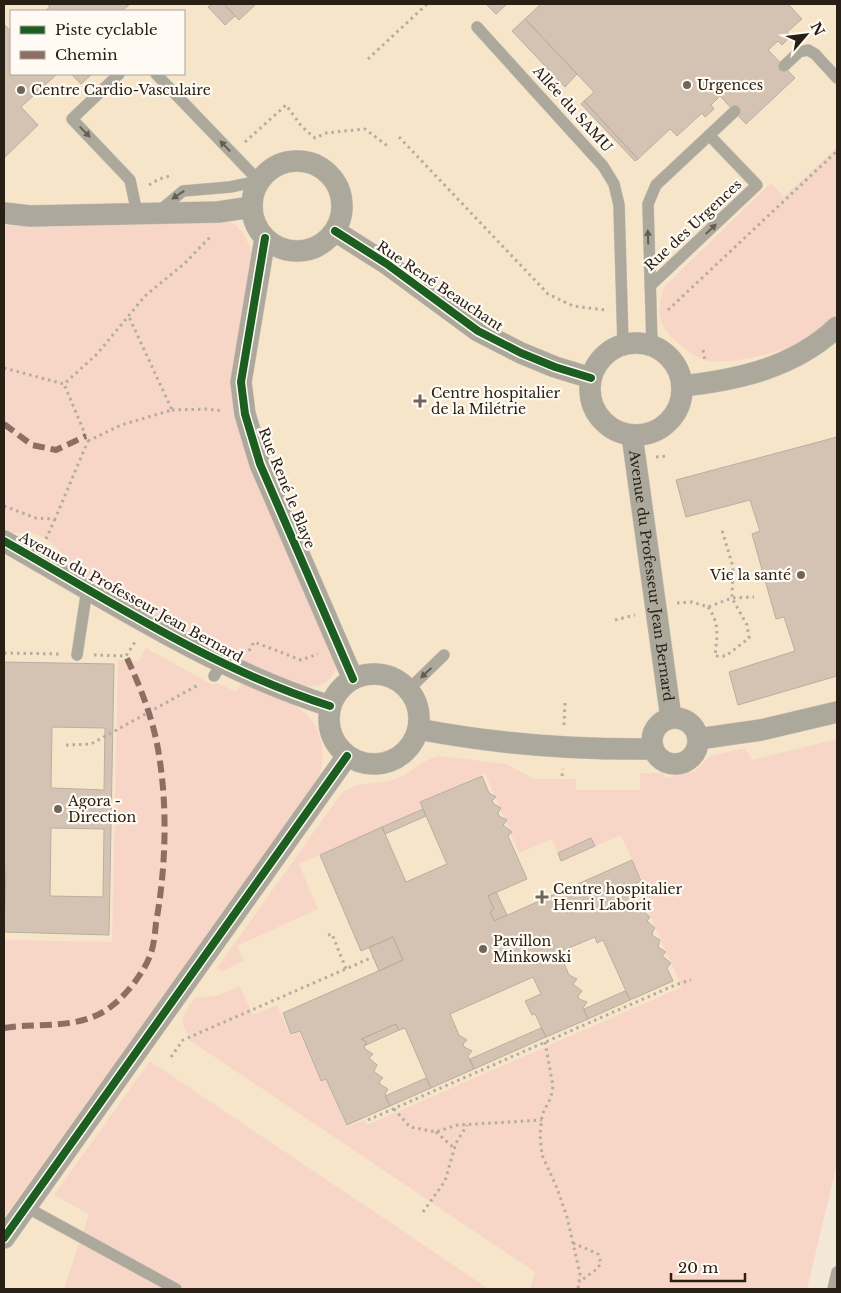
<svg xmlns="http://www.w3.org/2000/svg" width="841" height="1293" font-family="'Libre Baskerville',serif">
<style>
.built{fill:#f7e5c9;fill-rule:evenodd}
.green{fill:#f7d6c8}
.building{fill:#d4c3b2;stroke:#b9aea3;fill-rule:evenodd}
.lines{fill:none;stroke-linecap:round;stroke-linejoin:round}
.lane-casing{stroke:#ccc3b7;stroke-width:12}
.street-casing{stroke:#ccc3b7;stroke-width:22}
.path{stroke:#b3ada1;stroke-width:3;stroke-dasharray:2.5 4;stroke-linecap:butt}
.lane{stroke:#aca89c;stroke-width:11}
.street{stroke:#aca89c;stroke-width:21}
.quiet{stroke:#8d6e63;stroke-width:6;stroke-dasharray:12 6;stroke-linecap:butt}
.cycleway-casing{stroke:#fffbf4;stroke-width:11}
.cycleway{stroke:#1b5e20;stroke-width:8}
.oneway{fill:#635d52}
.poi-dot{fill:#6f6659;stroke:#fffbf4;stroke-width:2}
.labels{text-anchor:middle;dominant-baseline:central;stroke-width:4.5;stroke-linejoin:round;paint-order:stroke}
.poi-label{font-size:14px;fill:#282015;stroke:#fffbf4;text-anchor:start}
.street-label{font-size:14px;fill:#282015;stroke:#fffbf4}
</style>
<rect width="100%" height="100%" fill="#f3e8d8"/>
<path class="built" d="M4 4H837V1163L807 1289H4ZM11 11H184V74H11Z"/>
<path class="green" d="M837 147V313C831 321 824 330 816 335 794 349 731 367 705 360 695 357 687 350 679 344 657 325 656 315 664 287L771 183 784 197Z
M227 222 236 225 243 233 253 254 232 391 337 663C335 675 329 684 315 686 275 692 115 592 72 568 63 554 52 539 35 534 23 530 17 537 4 530V225L42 227Z
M146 648 213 685 217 683 237 692 241 683C260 692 285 698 301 710 323 726 328 756 317 780L4 1218V940L112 942 118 660 139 661Z
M837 739V1163L807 1289H530L535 1272 191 1041C178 1019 181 1018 195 998L219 995 240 986 253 1015 277 1005 291 1036 299 1032 320 1082 326 1080 347 1127 364 1120 367 1125 682 987 639 891 645 888 621 835 561 861 552 839 519 853 485 773 420 802 423 809 299 864 318 909 237 946 244 961 222 971 217 968 341 794C358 779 379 786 398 778 413 772 422 759 440 756L506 764 535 779H576V790H640V773H663L665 778 695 771 710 756 745 748 752 760Z
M150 1061 489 1289H64L89 1214 54 1195Z"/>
<path class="building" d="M47 4H130L122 11H45L50 7Z
M212 4H224L235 16 225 25 208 7Z
M224 4H256L239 20Z
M486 4H507L496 14Z
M541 4H788L802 19 787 32 791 36 782 45 778 41 768 50 795 78 746 124 720 96 711 105 714 109 705 117 702 113 677 136 670 129 638 159 584 101 594 92 525 19Z
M525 19 577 74 565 87 512 31Z
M4 24 11 32V74H57L21 107 38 125 4 158Z
M71 74H92L81 84Z
M584 101 638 159 635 161 581 104Z
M837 437V676L738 705 729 672 795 651 784 617 776 619 752 534 760 531 750 500 686 517 676 480Z
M4 662 114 664 109 935 4 932 6 867H4ZM52 727 105 728 104 790 51 788ZM51 828 104 829 103 897 50 896Z
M482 776 489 793 496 797 492 801 494 804 501 808 498 813 499 816 507 820 503 825 512 832 508 836 527 879 488 896 494 909 490 912 494 921 632 860 641 881 631 886 637 900 645 904 641 909 650 917 647 921 655 928 652 933 653 936 660 940 658 947 666 952 662 956 671 963 667 968 673 981 630 1000 603 940 597 943 595 937 559 952 569 975 577 979 573 984 582 991 578 996 579 999 587 1002 583 1008 588 1019 546 1037 535 1014 532 1015 525 1001 541 994 533 977 450 1014 459 1035 467 1040 463 1044 464 1047 472 1051 468 1056 474 1069 431 1088 405 1028 399 1030 396 1024 361 1039 367 1042 364 1046 365 1049 373 1054 369 1058 377 1065 374 1071 376 1073 383 1078 379 1082 381 1085 388 1089 385 1094 390 1106 347 1125 326 1079 321 1081 300 1031 291 1034 283 1013 403 960 393 937 361 951 320 855 382 827 406 882 447 864 420 802Z
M423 809 426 816 385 834 382 827Z
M591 838 595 846 561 861 558 853Z
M496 892 507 915 494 921 490 912 494 909 488 896Z
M393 937 403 960 379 971 369 947Z
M625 991 630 1000 588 1019 584 1009Z
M396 1024 399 1030 364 1046 367 1042 361 1039Z
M541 1028 546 1037 474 1069 470 1059Z
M426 1078 431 1088 390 1106 385 1096Z"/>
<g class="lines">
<defs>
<path id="lane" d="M477 27 603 166 614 184 619 205 623 344
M784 66 799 52 808 50 815 54 837 78
M119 74 72 119 130 180 137 213
M156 74 259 181
M157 213 183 191 230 187 259 181
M650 286 757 185 709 135
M652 346 648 204 656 185 735 111
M77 655 87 589
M214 676 222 663
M408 690 444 655
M26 1207 176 1289
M833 1289 837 1272"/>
<g id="street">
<circle cx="297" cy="206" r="45"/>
<path d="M4 213 30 216 218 212 252 207"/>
<path d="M335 231 387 264 478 331 521 353 555 367 591 378"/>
<path d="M265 238 241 382 245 414 260 464 353 679"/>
<circle cx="636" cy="389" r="46"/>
<path d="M682 386C739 380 795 367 837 327"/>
<path id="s1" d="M632 435 671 718"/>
<path d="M4 541C110 601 213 669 330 706"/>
<circle cx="374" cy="719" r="45"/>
<circle cx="675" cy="741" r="23"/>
<path d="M418 729C496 744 574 750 653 749"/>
<path d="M698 739 761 730 837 712"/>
<path d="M4 1238 347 756"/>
</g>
</defs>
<use href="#lane" class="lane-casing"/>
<use href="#street" class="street-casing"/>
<path class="path" d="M368 59 427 4
M399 137 548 294 573 306 605 310
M245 142 286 105 302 127 315 138 326 133 365 129 389 147
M149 185 159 179 173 175
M668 310 837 151
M703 350 705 361
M4 368 64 384 97 354 145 296 185 263 211 236
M172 410 208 409 223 411
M88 441 121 425 172 410 129 317
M656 457 667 456
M4 506 36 518 55 519 88 441 64 384
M46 539 55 519
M677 603 692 602 708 607 732 598 754 597
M708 607C720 623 717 637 715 656H726L749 638 747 625 732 598 733 567 722 530
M615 620 635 615
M249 651 254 642 301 660 318 654
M4 653 61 654
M94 655 126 656 135 642
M564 725 565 703
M66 745 91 744 200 684
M562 776 563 769
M328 935 332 934 346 969
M545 1042 553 1086 551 1097 542 1115 540 1135 542 1155 557 1188 567 1217 580 1274 578 1289
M171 1057 183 1040 373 957
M394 1109 410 1127 436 1132 457 1125 542 1120
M368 1120 675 985 691 980
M436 1132 454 1148
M423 1212 445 1181 456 1143 467 1125
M573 1243 598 1254 601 1263 597 1269 579 1282"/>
<use href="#lane" class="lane"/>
<use href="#street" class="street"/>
<path class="quiet" d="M4 424 32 445 56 450 86 436
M4 1028C40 1022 82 1031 113 1005 128 993 145 971 151 953 154 944 155 933 156 923 166 867 168 806 158 749 152 716 140 686 126 656"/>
<defs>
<path id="cycleway" d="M335 231 387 264 478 331 521 353 555 367 591 378
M265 238 241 382 245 414 260 464 353 679
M4 541C110 601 213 669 330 706
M4 1238 347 756"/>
</defs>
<use href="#cycleway" class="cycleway-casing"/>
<use href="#cycleway" class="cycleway"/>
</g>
<defs><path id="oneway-solid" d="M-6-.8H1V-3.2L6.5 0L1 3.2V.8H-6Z" transform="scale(1.25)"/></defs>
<g class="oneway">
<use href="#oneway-solid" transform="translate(85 132) rotate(46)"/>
<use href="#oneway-solid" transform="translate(225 146) rotate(-134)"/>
<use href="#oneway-solid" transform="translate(178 195) rotate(147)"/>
<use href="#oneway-solid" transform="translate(711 229) rotate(-43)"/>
<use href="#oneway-solid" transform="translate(648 237) rotate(-92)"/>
<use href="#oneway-solid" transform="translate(426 673) rotate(137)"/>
</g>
<g class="poi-dot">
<circle cx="687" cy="85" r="5"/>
<circle cx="21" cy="90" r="5"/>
<path d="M417.5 393.5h5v5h5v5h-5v5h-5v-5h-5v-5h5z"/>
<circle cx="801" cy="575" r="5"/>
<circle cx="58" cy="809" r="5"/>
<path d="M539.5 889.5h5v5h5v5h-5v5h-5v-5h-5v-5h5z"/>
<circle cx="483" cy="949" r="5"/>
</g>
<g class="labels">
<g class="poi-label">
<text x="697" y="85">Urgences</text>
<text x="31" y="90">Centre Cardio-Vasculaire</text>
<text x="431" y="393">Centre hospitalier<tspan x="431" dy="16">de la Milétrie</tspan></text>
<text x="791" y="575" text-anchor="end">Vie la santé</text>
<text x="68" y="801">Agora -<tspan x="68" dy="16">Direction</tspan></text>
<text x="553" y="889">Centre hospitalier<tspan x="553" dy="16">Henri Laborit</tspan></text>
<text x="493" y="941">Pavillon<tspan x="493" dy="16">Minkowski</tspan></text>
</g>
<g class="street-label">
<text transform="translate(573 109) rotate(48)">Allée du SAMU</text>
<text transform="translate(693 225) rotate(-43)">Rue des Urgences</text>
<text transform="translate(440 286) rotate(34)">Rue René Beauchant</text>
<text transform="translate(287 488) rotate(68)">Rue René le Blaye</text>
<text stroke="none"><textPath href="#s1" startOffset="142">Avenue du Professeur Jean Bernard</textPath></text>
<text transform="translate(131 597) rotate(29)">Avenue du Professeur Jean Bernard</text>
</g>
</g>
<rect width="841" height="1293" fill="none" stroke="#282015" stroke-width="10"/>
<rect x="10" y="10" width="175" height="65" fill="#fffbf4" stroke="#a9a39b"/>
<rect x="20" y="26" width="25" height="8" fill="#1b5e20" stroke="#a9a39b"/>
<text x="55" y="35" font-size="15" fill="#282015">Piste cyclable</text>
<rect x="20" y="51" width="25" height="8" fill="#8d6e63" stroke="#a9a39b"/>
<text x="55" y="60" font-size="15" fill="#282015">Chemin</text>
<g transform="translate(806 35) rotate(62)" stroke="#fffbf4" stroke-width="4" paint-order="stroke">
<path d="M0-4L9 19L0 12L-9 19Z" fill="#282015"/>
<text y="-8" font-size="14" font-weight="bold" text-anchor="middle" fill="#282015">N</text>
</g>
<path d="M671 1273v8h74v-8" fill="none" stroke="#282015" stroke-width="2.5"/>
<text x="678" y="1273" font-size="15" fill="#282015" stroke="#fffbf4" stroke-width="4" paint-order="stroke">20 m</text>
</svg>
